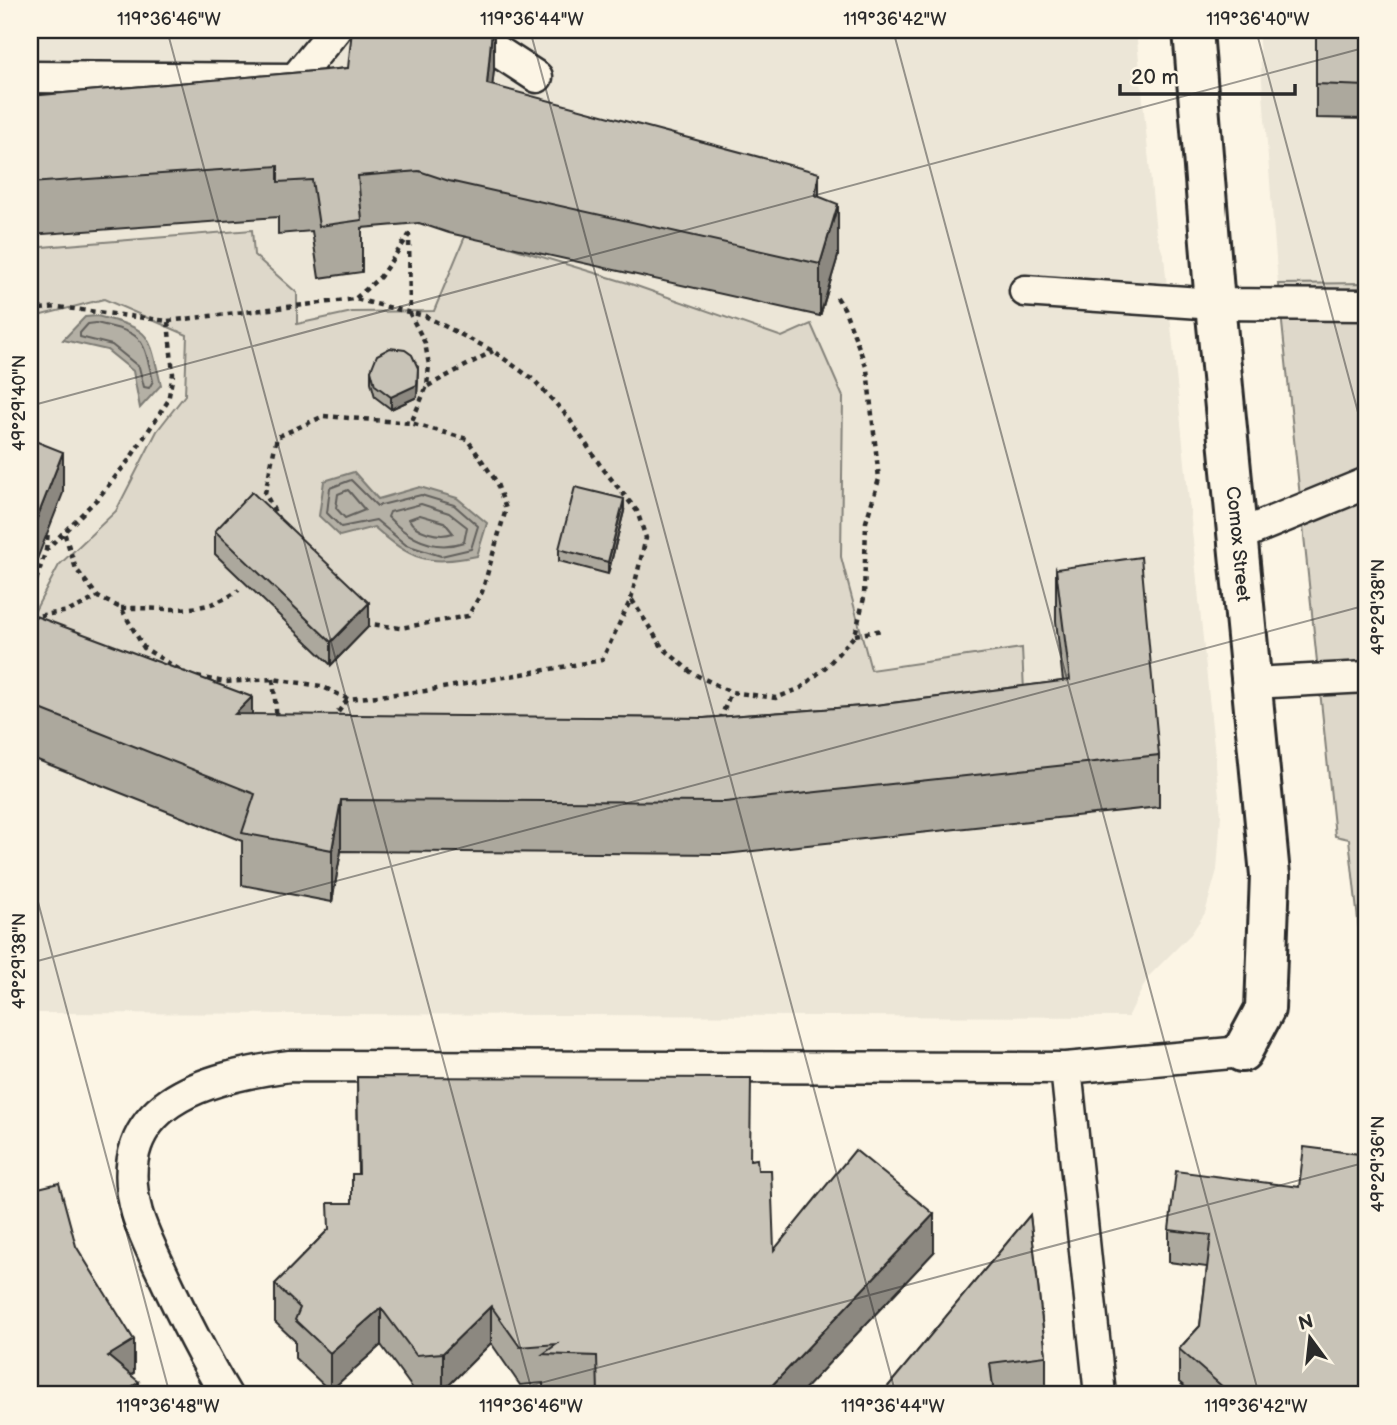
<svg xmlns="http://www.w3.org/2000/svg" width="1397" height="1425" font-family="'Balsamiq Sans',sans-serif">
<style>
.built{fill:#ece6d7}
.green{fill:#ded8ca;stroke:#84827a;stroke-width:2}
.water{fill:#b4b0a5;stroke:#7d7b74;stroke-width:2}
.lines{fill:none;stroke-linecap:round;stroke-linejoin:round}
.shore{stroke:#62605c;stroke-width:2}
.lane-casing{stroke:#2b2b2b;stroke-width:35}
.street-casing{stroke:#2b2b2b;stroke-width:44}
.path{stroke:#2b2b2b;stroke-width:4.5;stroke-dasharray:5 5;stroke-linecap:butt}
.lane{stroke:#fcf5e5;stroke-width:30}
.street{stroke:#fcf5e5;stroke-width:38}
.wall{fill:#aca89d;stroke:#2b2b2b;stroke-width:2}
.shaded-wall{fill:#8c8880;stroke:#2b2b2b;stroke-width:2}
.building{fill:#c8c3b7;stroke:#2b2b2b;stroke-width:2}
.ticks{fill:none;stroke:#2b2b2b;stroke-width:2;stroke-opacity:0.45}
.labels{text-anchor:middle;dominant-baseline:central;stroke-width:5;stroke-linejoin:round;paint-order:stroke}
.street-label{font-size:19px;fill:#2b2b2b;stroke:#fcf5e5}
.neatline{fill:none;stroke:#2b2b2b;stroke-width:2.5}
.ticks-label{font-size:18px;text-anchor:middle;fill:#2b2b2b}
</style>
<rect width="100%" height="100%" fill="#fcf5e5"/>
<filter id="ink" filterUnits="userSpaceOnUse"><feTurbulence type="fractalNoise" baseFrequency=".0143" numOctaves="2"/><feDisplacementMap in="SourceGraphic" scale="14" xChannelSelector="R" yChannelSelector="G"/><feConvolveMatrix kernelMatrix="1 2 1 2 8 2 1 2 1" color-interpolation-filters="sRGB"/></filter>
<g filter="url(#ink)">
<path class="built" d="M30 30H1136L1156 233 1164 257 1221 815 1217 870 1205 913 1191 934 1148 977 1128 1017 30 1013Z
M1258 30H1367V283L1278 284Z"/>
<path class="green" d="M252 230 254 255 297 293V324L352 312 434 311 466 234 628 283 782 337 811 324 843 397 841 557 871 670 1022 648 1026 735 339 764 30 620 59 565 116 511 157 431 185 395 187 335 104 299 30 318V248Z
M1367 283V1002L1349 839 1335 836 1278 284Z"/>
<path class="water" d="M97 316C152 330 148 331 161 385L140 408 133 371 107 350 63 340 85 317Z
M354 472 378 499 420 487 457 498 487 523 477 556C426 566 412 560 374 527L340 536 319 516 324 481Z"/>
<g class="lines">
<path class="shore" d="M96 323C144 334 142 335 153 381L149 388 144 387 139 367 112 345 80 337V333L88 324Z
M351 480 377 506 421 495 454 505 478 526 471 549 441 556 406 545 376 520 341 527 327 513 330 488Z
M348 490 365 510 345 518 336 508 338 494Z
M421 504 449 513 467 527 464 542C434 552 409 539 388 517L390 512Z
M420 515 444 522 453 533C439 538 415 532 409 519Z"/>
<defs>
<path id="lane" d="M459 34H471L537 77
M30 77 295 79 335 30
M1025 291 1215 304 1367 305
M1237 536 1367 483
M1251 683 1367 677
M1066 1068 1100 1395
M226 1395C202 1355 182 1315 162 1272 153 1253 143 1233 137 1213 107 1103 205 1077 290 1066L1066 1068 1242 1052"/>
<g id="street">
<path id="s1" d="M1193 30 1215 304 1270 875 1265 1009 1242 1052"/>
</g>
</defs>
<use href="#lane" class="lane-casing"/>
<use href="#street" class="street-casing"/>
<path class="path" d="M356 298 380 277 409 235 410 314 425 343 429 365 427 386 411 423
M30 310 58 307 168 321 173 374 168 401 129 460 99 497 64 532 76 569 98 597 121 608 144 648 185 673
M168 321 355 299 425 316 493 351 534 380 568 417 600 465 637 511 646 538 631 599 602 660 425 691 348 699 321 686 273 679 225 682 197 677
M428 386 493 351
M324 416 411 423 467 439 496 481 506 509 482 592 468 616 400 628 363 623 290 541 265 493 277 437Z
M46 550 48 532
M30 599 46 550 64 532
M632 600 662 647 692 673 731 692 776 698 801 688 827 666 855 635 864 598 866 522 879 479 867 369 844 308 834 293
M121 608C165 607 201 617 239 590
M30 617 69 611 98 597
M855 635 882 630
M273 679 277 720
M332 720 348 699
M720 720 731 692"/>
<use href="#lane" class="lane"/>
<use href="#street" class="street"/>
</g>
<path class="wall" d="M494 30V70L492 85 819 197 838 256 820 316 449 233 419 223 362 228V272L319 278 312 231 278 234V217L30 235V96L348 68Z
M1316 30H1367V119L1316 118Z
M371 370 418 380 417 397 391 409 375 397 371 382Z
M624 511 608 574 559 561V549Z
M215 531 369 626 331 665 215 554Z
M1056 569 1159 755V807L725 854 341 851 332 902 242 885V841L30 757V614L252 715 704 718 876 705 1063 681 1056 621Z
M357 1077 750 1160 758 1170 774 1250 934 1252 799 1395H597V1394L543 1392V1383L520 1385 491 1343 443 1391 416 1393 381 1345 330 1391 295 1358V1341L275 1322V1284L328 1230 352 1203V1174H358Z
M1299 1187 1367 1395H1194L1179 1382V1349L1200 1326 1207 1267 1169 1262V1230Z
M1030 1215 1046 1356V1390L998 1395H881Z"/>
<path class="shaded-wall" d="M492 30H494V70L487 135V84Z
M819 173V225L815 195Z
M838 204V256L820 316V264Z
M418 368 417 397 391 409V397Z
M63 452V493L30 577V536Z
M624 499V511L608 574V562Z
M369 603V626L331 665V642Z
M252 697V748L235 714Z
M341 800V851L332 902V850Z
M934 1214V1252L799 1395H763Z
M491 1306V1343L443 1391V1353Z
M381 1308V1345L330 1391V1353Z
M134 1340V1373L108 1389V1356Z
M139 1382V1395H119Z"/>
<path class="building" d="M352 30H492L487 84 819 173 815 195 838 204 820 264 449 181 419 171 358 176 362 220 319 226 312 180 278 182V166L30 183V96L348 68Z
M1316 30H1367V86L1316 84Z
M390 348 405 350 412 355 418 368 417 385 391 397 375 385 371 370 377 355Z
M30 439 63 452 30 536Z
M575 487 624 499 608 562 559 549Z
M252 492 369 603 331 642 215 531Z
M1141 557 1159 755 725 802 341 800 332 850 242 833 255 794 30 705V614L252 697 235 714 704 718 876 705 1070 680 1056 569Z
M357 1077 751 1078 750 1160 757 1159 758 1170H771L774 1250 855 1150 934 1214 763 1395H598L597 1356 543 1354 557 1344 520 1347 491 1306 443 1353 416 1355 381 1308 330 1353 295 1320 300 1308 275 1284 329 1229 328 1203H352V1174H359Z
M1304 1147 1367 1155V1395H1232L1179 1349 1200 1326 1211 1235 1169 1230 1176 1171 1299 1187Z
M59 1183 76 1246 134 1340 108 1356 139 1382 119 1395H30V1190Z
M1030 1215 1046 1356 990 1363 994 1395H881Z
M150 1390 156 1395H146Z"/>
</g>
<path class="ticks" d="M167 30 533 1395M530 30 896 1395M893 30 1259 1395M1256 30 1367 446M30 406 1367 47M30 872 170 1395M30 963 1367 605M496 1395 1367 1162"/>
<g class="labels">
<g class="street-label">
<text stroke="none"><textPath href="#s1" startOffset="516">Comox Street</textPath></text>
</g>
</g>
<rect width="1397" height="1425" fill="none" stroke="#fcf5e5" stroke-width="77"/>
<g transform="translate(1310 1338) rotate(345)" stroke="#fcf5e5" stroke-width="5" paint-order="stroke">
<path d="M0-5L12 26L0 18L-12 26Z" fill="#2b2b2b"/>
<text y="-10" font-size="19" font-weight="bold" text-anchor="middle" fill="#2b2b2b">N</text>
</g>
<path d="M1120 84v10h175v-10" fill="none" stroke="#2b2b2b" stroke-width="3.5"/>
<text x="1131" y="84" font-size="21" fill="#2b2b2b" stroke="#fcf5e5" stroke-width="5" paint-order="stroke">20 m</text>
<rect x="38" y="38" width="1320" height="1348" class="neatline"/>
<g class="ticks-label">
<text x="169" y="25">119°36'46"W</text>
<text x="532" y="25">119°36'44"W</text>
<text x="895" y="25">119°36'42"W</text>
<text x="1258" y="25">119°36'40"W</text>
<text transform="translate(19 403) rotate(-90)" y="6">49°29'40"N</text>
<text transform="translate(1378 607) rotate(-90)" y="6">49°29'38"N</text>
<text transform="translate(19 961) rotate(-90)" y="6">49°29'38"N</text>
<text transform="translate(1378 1164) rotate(-90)" y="6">49°29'36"N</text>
<text x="168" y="1412">119°36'48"W</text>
<text x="531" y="1412">119°36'46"W</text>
<text x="893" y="1412">119°36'44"W</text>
<text x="1256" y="1412">119°36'42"W</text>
</g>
</svg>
